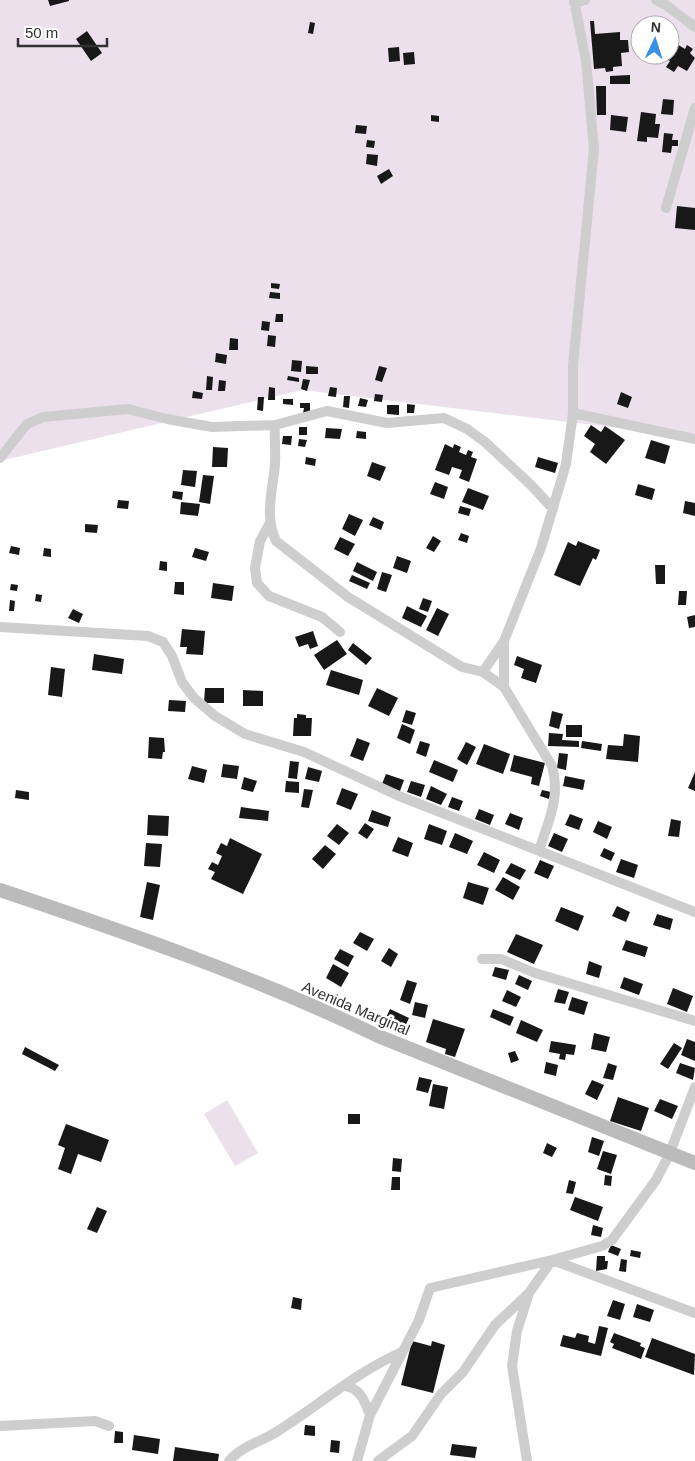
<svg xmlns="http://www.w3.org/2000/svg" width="695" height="1461" font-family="Arial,sans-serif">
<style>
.green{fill:#ede0ed;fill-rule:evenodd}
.building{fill:#181818}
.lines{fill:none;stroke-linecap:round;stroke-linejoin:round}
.street{stroke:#cecece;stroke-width:10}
.secondary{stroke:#bbb;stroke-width:14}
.labels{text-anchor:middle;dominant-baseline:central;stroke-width:5;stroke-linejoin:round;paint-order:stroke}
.street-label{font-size:15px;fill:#313131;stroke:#fff}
</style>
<rect width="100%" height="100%" fill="#fff"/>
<path class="green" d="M0 0H695V437L302 390 0 461ZM640 25H670V55H640Z
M227 1100 258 1153 235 1166 204 1114Z"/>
<path class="building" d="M48 0H69V1L50 6Z
M590 21H594L595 34 620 32V40H628L629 52 621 53 622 66 613 67V71L606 72 605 68 594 69Z
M310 22 315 23 313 34 308 33Z
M87 31 102 53 91 61 76 39Z
M672 41 685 49 687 45 693 49 690 53 695 58 687 71 678 66 674 72 666 67 670 61 662 57 670 55Z
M399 47 400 61 389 62 388 48Z
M414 52 415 64 404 65 403 53Z
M630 75V84H610V76Z
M596 86H606V115H597Z
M663 99 674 100 673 115 661 114Z
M641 112 656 114 655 124H660L658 138 647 137V142L637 141Z
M431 115 439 116V122L431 121Z
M611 115 628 117 626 132 610 130Z
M356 125 367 126 366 134 355 133Z
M664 133 673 134 672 140H678V146H672L671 153 662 152Z
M367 140 375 141 374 148 366 147Z
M367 154 378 155 377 166 366 164Z
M389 169 393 176 381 184 377 176Z
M677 206 695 208V230L675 228Z
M271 283 280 284 279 289 271 288Z
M270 292 280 293V299L269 298Z
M276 314H283V322H275Z
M262 321 270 322 269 331 261 330Z
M268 335 276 336 275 347 267 346Z
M230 338 238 339V350H229Z
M216 353 227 355 226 364 215 362Z
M292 360 302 361 301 372 291 371Z
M306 366 318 367V374H306Z
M379 366 387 368 382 382 375 380Z
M207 376 213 377 212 390H206Z
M288 376 299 378V382L287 380Z
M303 379 310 380 307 391 301 389Z
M219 380 226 381 225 391H218Z
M269 387 275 388V400H268Z
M330 387 337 388 336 397 328 396Z
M193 391 203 393 202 399 192 398Z
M621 392 632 397 628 408 617 404Z
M375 394 383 395 382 402 374 401Z
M344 396H350L349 408 343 407Z
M258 397H264L263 411 257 410Z
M360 398 368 400 366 407 358 406Z
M283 399H293V405L283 404Z
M300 403H310V414L303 413 304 408H300Z
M407 404 415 405 414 413H407Z
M387 405H399V415L387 414Z
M591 425 601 432 605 426 625 440 606 464 590 452 595 444 584 436Z
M299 427H307V435H299Z
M326 428 342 429 340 439 325 438Z
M357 431 366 432V439L356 438Z
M283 436H292L291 445 282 444Z
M299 439 307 440 305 447 298 446Z
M651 440 670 446 665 464 645 458Z
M445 444 453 448 454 444 461 447 459 452 466 455 468 450 473 452 471 457 477 459 469 482 459 478 462 470 452 467 449 475 435 470Z
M213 447 228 448 227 467H212Z
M306 457 316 459 315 466 305 464Z
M538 457 558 463 555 473 535 467Z
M372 462 386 467 380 481 367 476Z
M183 470 197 471 195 487 181 485Z
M203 475 214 476 210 504 199 502Z
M435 482 448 487 444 499 430 494Z
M638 484 655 489 652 500 635 495Z
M468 488 489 496 483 510 462 502Z
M173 491 183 492 182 500 172 498Z
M118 500 129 501 128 509 117 508Z
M685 501 695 503V516L683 513Z
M181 502 200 504 198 516 180 514Z
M460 506 471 509 469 516 458 513Z
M349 514 363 520 355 536 342 529Z
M373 517 384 522 381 530 369 525Z
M85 524 98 525 97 533 85 532Z
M461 533 469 536 467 543 458 540Z
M433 536 441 541 434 552 426 548Z
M340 537 355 544 348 556 334 549Z
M578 541 600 550 596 560 593 558 580 586 554 575 568 542 576 546Z
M11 546 20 548 19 555 9 553Z
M44 548 51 549V557L43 556Z
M195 548 209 552 206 561 192 557Z
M397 556 411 561 407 573 393 568Z
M160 561 167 562V571L159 570Z
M357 562 377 572 373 581 353 571Z
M655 565H665V584H656Z
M382 572 392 575 386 592 377 589Z
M352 575 370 583 367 589 349 581Z
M175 582H184V595L174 594Z
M213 583 234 586 232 601 211 598Z
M11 584 18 585 17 591 10 590Z
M679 591H687L686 605H678Z
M36 594 42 595 41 602 35 601Z
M423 598 432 601 428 612 419 609Z
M10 600 15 601 14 611H9Z
M407 606 427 616 421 627 402 618Z
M437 608 449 614 438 636 426 630Z
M73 609 83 614 79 623 68 618Z
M695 615V627L689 628 687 617Z
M182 629 205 631 203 655 186 654 187 647H180Z
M313 631 318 646 310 649 308 644 299 647 295 637Z
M337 640 347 654 324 670 314 655Z
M353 643 372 658 366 665 348 650Z
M94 654 124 659 122 674 92 670Z
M517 656 542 665 536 683 521 678 524 669 514 665Z
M51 667 65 669 62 697 48 695Z
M331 670 363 680 359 695 326 685Z
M205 688H224V703H204Z
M377 688 398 698 389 716 368 706Z
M243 690 263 691V706H243Z
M169 700 186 701 185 712 168 711Z
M406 710 416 713 412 725 402 722Z
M552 711 563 714 559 729 549 726Z
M297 714 306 715V718H312L311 736H293L294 718H297Z
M402 724 415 730 410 744 397 738Z
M566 725H582V737H566Z
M549 733 563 734 562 740 579 741V747L548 746Z
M624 734 640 736 638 762 606 759 608 745 623 746Z
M149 737 164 738 165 752H163L162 759 148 758Z
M357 738 370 743 363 761 350 756Z
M420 741 430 744 426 757 416 753Z
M582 741 602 744 601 751 581 748Z
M466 742 476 747 467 765 457 759Z
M484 744 510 754 503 774 476 764Z
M559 753 568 754 566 770 557 768Z
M514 755 545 763 539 786 531 784 532 777 510 771Z
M434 760 458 770 453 782 429 772Z
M290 761 299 762 297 779 288 778Z
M223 764 239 766 237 779 221 777Z
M192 766 207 770 204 783 188 779Z
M308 767 322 771 319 782 305 779Z
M695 772V791L688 788Z
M386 774 404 780 400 791 382 784Z
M565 776 585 780 583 790 563 786Z
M244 777 257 781 253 792 241 789Z
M286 781 299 782V793L285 792Z
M411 781 425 785 421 797 407 792Z
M431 786 447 794 441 805 426 799Z
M342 788 358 794 351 810 336 804Z
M304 789 313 790 309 808 301 807Z
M16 790 29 792V800L15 798Z
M542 790 551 792 549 799 540 796Z
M452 797 463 801 459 811 448 807Z
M241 807 269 811 268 821 239 818Z
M479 809 494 815 490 825 475 819Z
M372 810 391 817 388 827 368 821Z
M510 813 523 818 519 830 505 824Z
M570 814 583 819 579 830 565 825Z
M148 815 169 816 168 836 147 835Z
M671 819 681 821 679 837 668 836Z
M598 821 612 827 607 839 593 832Z
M365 823 374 829 367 839 358 833Z
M337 824 349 833 339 845 327 836Z
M429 824 447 831 442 845 424 839Z
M455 833 473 841 467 854 449 847Z
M554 833 568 839 562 852 548 846Z
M398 837 413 843 408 857 392 851Z
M230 838 262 854 243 894 211 879 215 872 208 869 212 862 218 865 222 856 216 853 221 843 227 846Z
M146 843 162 844 160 867 144 866Z
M325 845 336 854 323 869 312 859Z
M604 848 615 853 611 861 600 856Z
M484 852 500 860 494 873 477 865Z
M621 859 638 865 634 878 616 872Z
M540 860 554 866 548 879 534 873Z
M511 863 526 870 520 880 505 873Z
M503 877 520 887 513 900 495 890Z
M147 882 160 885 153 920 140 917Z
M468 882 489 888 483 905 463 898Z
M617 906 630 912 626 922 612 916Z
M561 907 584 916 578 931 555 921Z
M657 914 673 919 670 930 653 925Z
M360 932 374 939 367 951 353 943Z
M516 934 543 945 534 964 507 952Z
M626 940 648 947 645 957 622 950Z
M389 948 398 954 391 967 381 961Z
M340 949 354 956 348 967 334 959Z
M589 961 602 966 599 978 586 974Z
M333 964 349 973 341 987 326 978Z
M495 967 509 970 506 980 492 976Z
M519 975 532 981 528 990 515 984Z
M624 977 643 984 639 995 620 988Z
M407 980 417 983 410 1004 400 1000Z
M673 988 693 996 687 1012 667 1004Z
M558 989 569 992 565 1004 554 1002Z
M507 990 521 997 516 1007 502 1001Z
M572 997 588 1002 584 1015 568 1010Z
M415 1002 428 1005 425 1018 412 1015Z
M390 1009 409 1018 402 1033 383 1024Z
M493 1009 514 1017 510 1026 490 1017Z
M433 1019 465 1029 455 1057 445 1054 446 1049 426 1042Z
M521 1020 543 1030 537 1042 516 1033Z
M594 1033 610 1037 606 1052 591 1049Z
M687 1039 695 1042V1061L681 1055Z
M551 1041 576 1045 574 1055 566 1054 565 1060 559 1059 560 1054 549 1052Z
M674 1043 682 1048 668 1069 660 1064Z
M25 1047 59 1065 55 1071 22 1054Z
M515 1051 519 1060 511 1063 508 1053Z
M546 1062 558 1065 556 1076 544 1073Z
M608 1063 617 1066 613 1080 603 1078Z
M680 1063 695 1068 693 1080 676 1073Z
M419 1077 432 1080 428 1093 416 1090Z
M592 1080 604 1085 597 1100 585 1094Z
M433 1084 448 1087 444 1109 429 1106Z
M618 1097 649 1108 641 1131 610 1121Z
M660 1099 678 1106 672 1119 654 1111Z
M348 1114H360V1124H348Z
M66 1124 109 1140 101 1162 78 1154 71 1174 58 1169 65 1148 58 1145Z
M592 1137 604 1141 599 1156 588 1152Z
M547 1143 557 1148 552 1157 543 1153Z
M603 1151 617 1155 611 1174 597 1169Z
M393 1158 402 1159 401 1172 392 1171Z
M605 1175 612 1176 611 1186 604 1185Z
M392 1177H400V1190H391Z
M569 1180 576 1182 573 1194 566 1193Z
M575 1197 603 1207 598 1221 570 1210Z
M97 1207 107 1211 97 1233 87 1229Z
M593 1225 603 1228 601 1237 591 1235Z
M611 1245 621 1249 618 1256 608 1252Z
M631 1250 641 1252 640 1258 630 1256Z
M597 1256H605V1261H608L607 1269 596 1271Z
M621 1259 627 1260 626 1272 619 1271Z
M293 1297 302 1299 301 1310 291 1308Z
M613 1300 625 1304 620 1320 607 1316Z
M637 1304 654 1310 650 1322 633 1317Z
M599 1326 608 1328 601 1356 560 1346 563 1335 575 1338 577 1333 589 1336 588 1342 595 1344Z
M614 1333 641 1343 640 1346 645 1348 641 1359 612 1348 614 1344 610 1342Z
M652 1338 695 1354 694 1375 645 1357Z
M412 1341 431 1346 432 1341 445 1345 433 1393 401 1385Z
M305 1425 315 1426V1436L304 1435Z
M115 1431 123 1432V1443H114Z
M134 1435 160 1439 158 1454 132 1450Z
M331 1440 340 1441 339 1453 330 1452Z
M452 1444 477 1447 475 1458 450 1455Z
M175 1447 219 1454 218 1461H173Z"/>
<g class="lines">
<path class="street" d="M656 0 666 5 695 27
M574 3 585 0
M666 208 695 108
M573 413 695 439
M275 425C274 438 276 451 275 464 273 489 264 516 276 541L348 597 462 667 483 672 504 687 552 766C561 798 548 821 539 851
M0 458 27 424 43 417 128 409 167 419 212 427 275 425 327 411 387 423 444 418 467 429 485 442 531 485 553 509
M270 523 260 541 255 568 257 583 269 596 322 617 340 632
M0 627 148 636 163 642 172 656 182 682 194 698 215 716 245 734 304 752 399 796 695 912
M504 641V687
M483 672 504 641 541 548 566 464 573 413V365L594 149 586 61 574 0
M482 959H501L535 973 695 1021
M344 1386C360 1387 365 1402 370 1415
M0 1426 95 1421 109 1426
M229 1461C241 1446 263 1441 278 1431 319 1405 358 1371 402 1352
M357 1461 370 1415 419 1320 430 1288 552 1260 602 1246 612 1240 656 1180 669 1155 695 1087
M378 1461 412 1436 441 1394 463 1372 495 1325 529 1293 552 1260 695 1313
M527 1461 512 1366 517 1331 529 1293"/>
<path class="secondary" d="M0 890C128 933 256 977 378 1036L695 1163"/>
</g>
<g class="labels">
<g class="street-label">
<text transform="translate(356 1008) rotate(23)">Avenida Marginal</text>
</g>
</g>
<g transform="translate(655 40) rotate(4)"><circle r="24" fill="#ffffff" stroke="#adadad"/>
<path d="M0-4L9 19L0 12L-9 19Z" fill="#3790e4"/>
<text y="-8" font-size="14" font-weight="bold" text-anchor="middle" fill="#313131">N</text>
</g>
<path d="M18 38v8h89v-8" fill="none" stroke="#313131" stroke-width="2.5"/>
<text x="25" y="38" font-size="15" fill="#313131" stroke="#ffffff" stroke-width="4" paint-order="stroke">50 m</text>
</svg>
